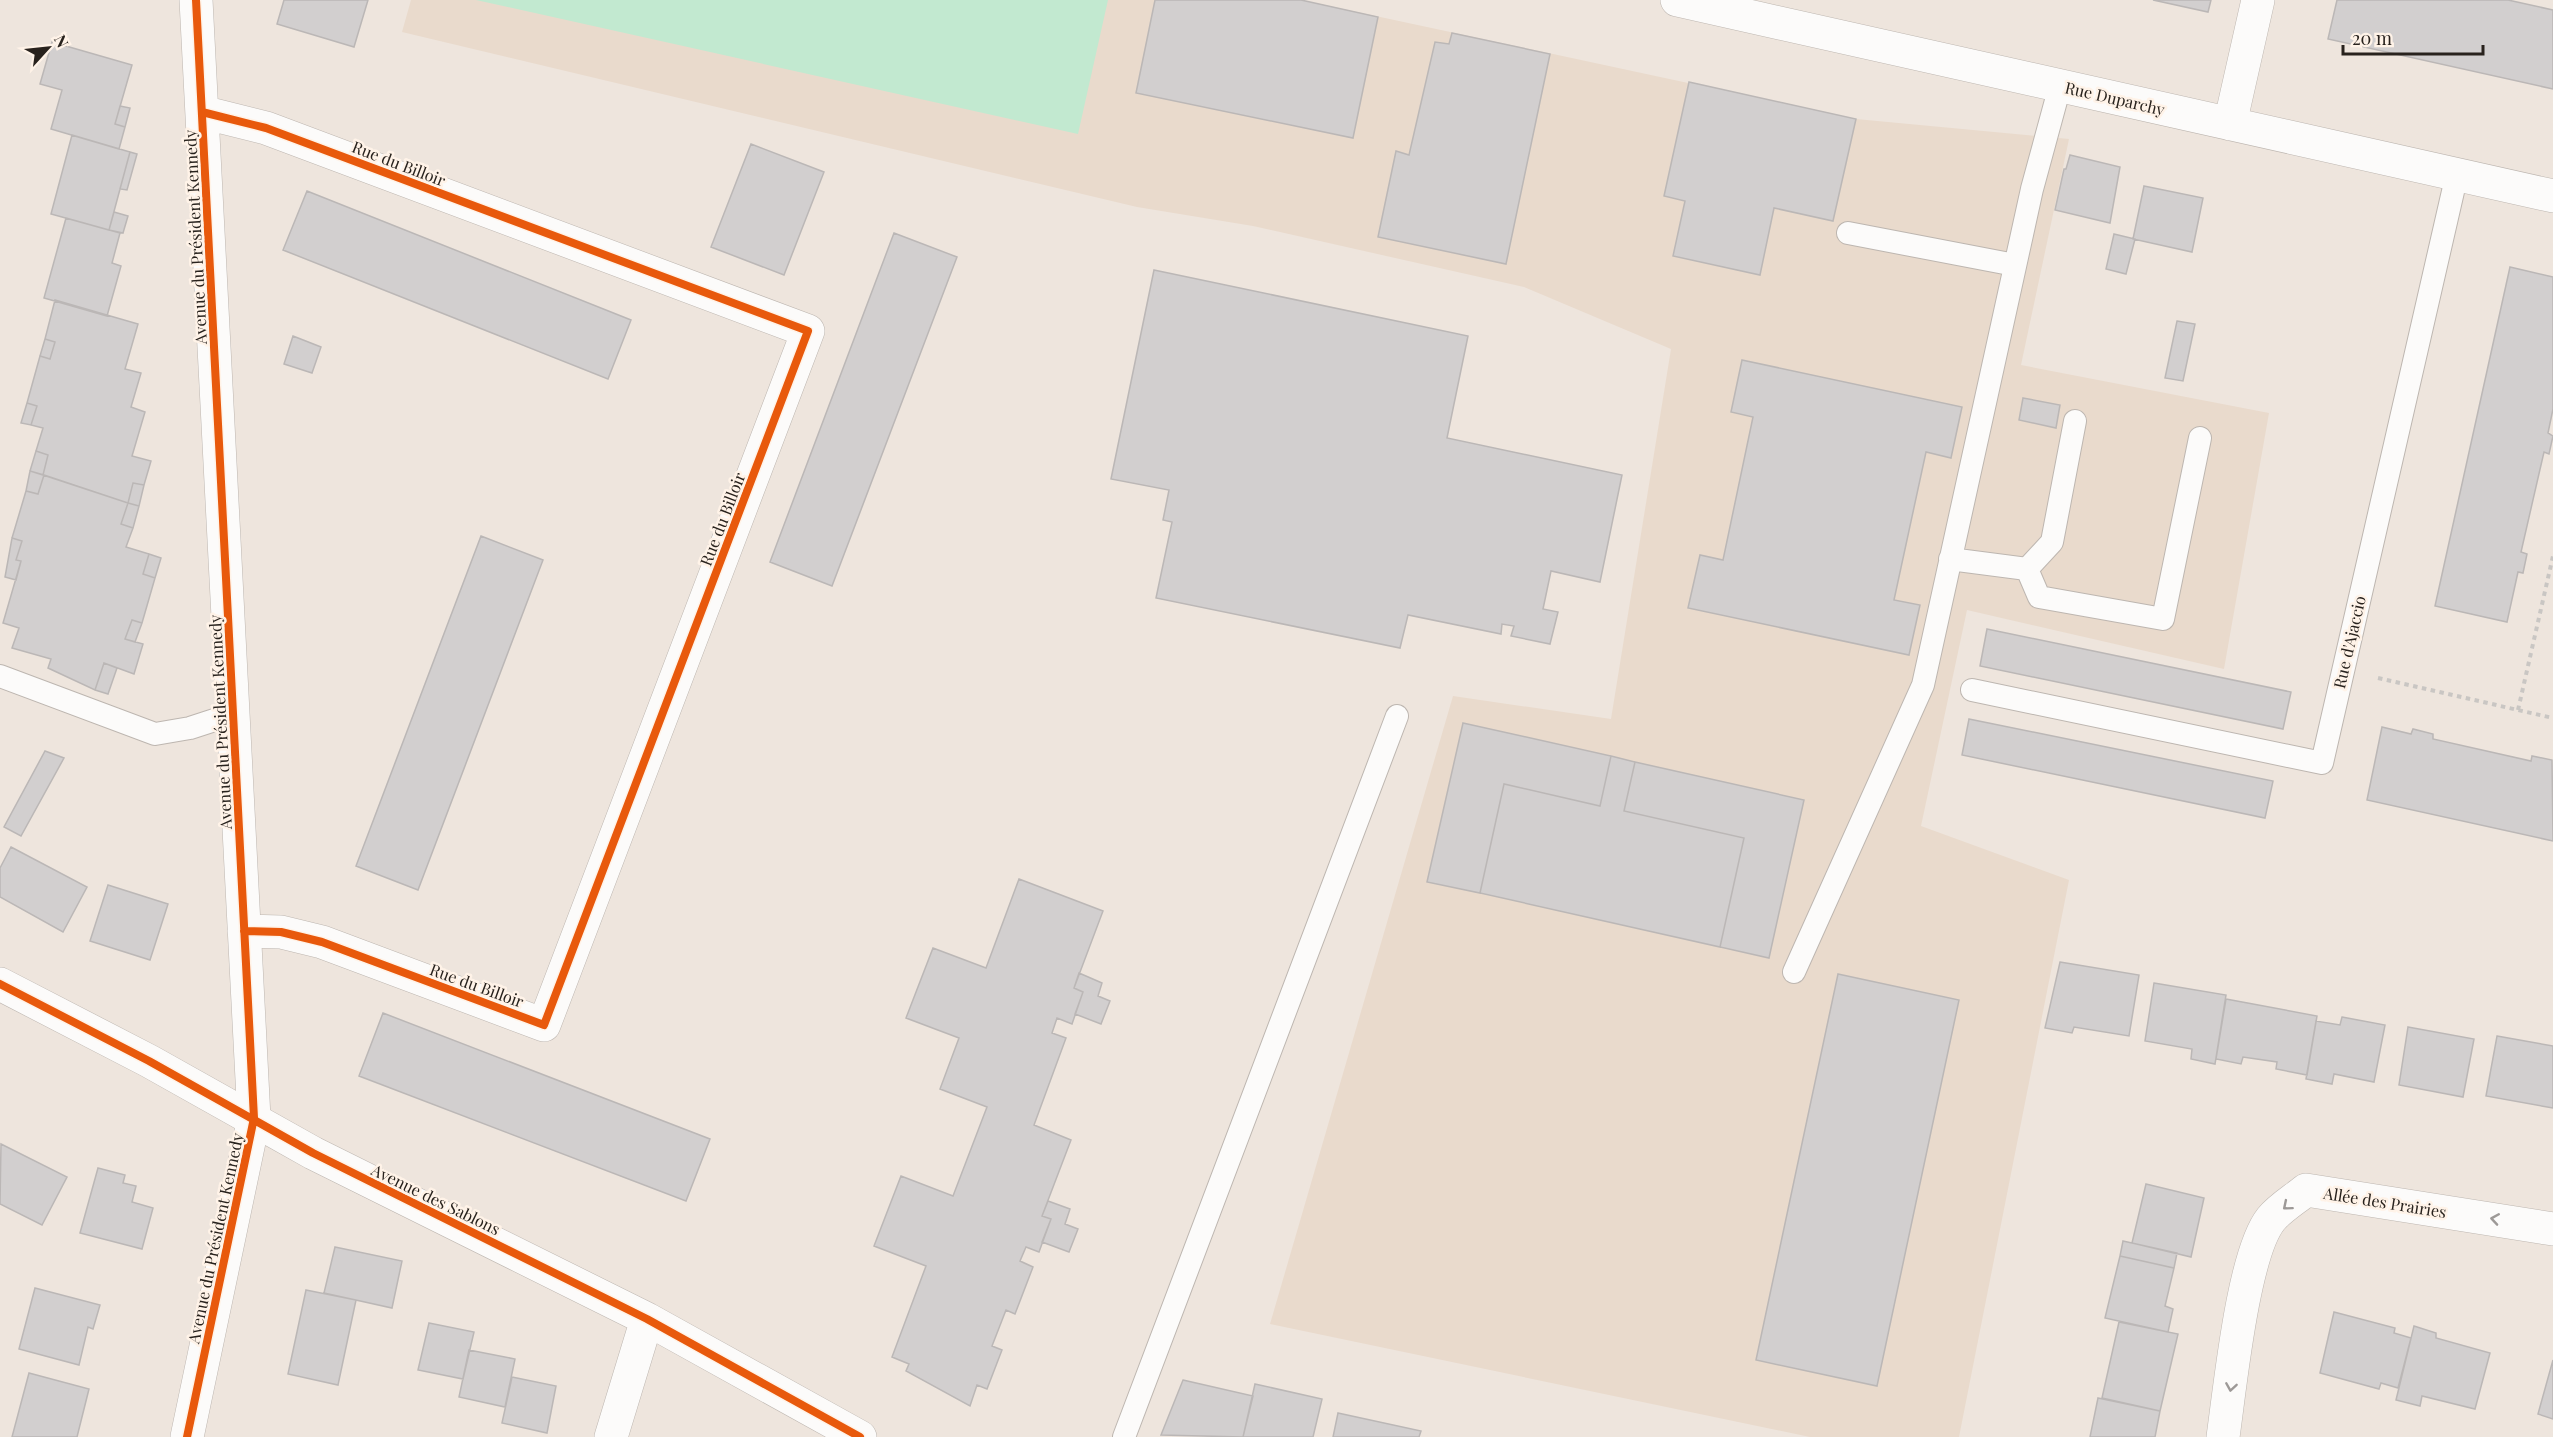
<svg xmlns="http://www.w3.org/2000/svg" width="2553" height="1437" font-family="'Playfair Display',serif">
<style>
.built{fill:#e9dacc}
.green{fill:#c2e9d0}
.building{fill:#d2cfcf;stroke:#bbb7b6;stroke-width:1.5}
.lines{fill:none;stroke-linecap:round;stroke-linejoin:round}
.service-casing{stroke:#bdb6b0;stroke-width:24}
.minor-casing{stroke:#bdb6b0;stroke-width:34}
.path{stroke:#c9c6c3;stroke-width:4;stroke-dasharray:4.5 4.5;stroke-linecap:butt}
.service{stroke:#fcfbfa;stroke-width:22}
.minor{stroke:#fcfbfa;stroke-width:33}
.cycleway-casing{stroke:#fff3e8;stroke-width:11}
.cycleway{stroke:#e8590c;stroke-width:8}
.oneway{stroke:#9d9997}
.labels{text-anchor:middle;dominant-baseline:central;stroke-width:5;stroke-linejoin:round;paint-order:stroke}
.street-label{font-size:16px;fill:#28221d;stroke:#fff3e8}
</style>
<rect width="100%" height="100%" fill="#eee5dd"/>
<path class="built" d="M411 0H1301L1856 119 2069 139 2021 365 2269 413 2224 669 1967 610 1921 826 2069 880 1959 1437H1810L1270 1324 1453 696 1611 719 1671 349 1524 287 1253 226 1137 207 402 32Z"/>
<path class="green" d="M476 0H1108L1078 134Z"/>
<path class="building" d="M284 0H368L354 47 277 24Z
M1155 0H1301L1378 17 1353 138 1136 93Z
M2153 0H2211L2208 12Z
M2337 0H2508L2553 10V89L2328 39Z
M1452 33 1550 54 1506 264 1378 237 1396 151 1409 155 1435 42 1449 44Z
M52 42 132 65 115 124 125 127 119 149 51 129 62 90 40 84Z
M1689 82 1856 119 1833 221 1774 208 1760 275 1673 256 1685 201 1664 196Z
M120 106 130 108 125 127 115 124Z
M72 135 130 152 109 230 51 214Z
M751 144 824 172 784 275 711 247Z
M130 152 137 154 127 190 120 189Z
M2070 155 2120 167 2110 223 2055 210 2064 169H2066Z
M2144 186 2203 198 2192 252 2133 239Z
M307 191 631 320 608 379 283 250Z
M114 212 128 216 123 233 109 230Z
M66 218 120 233 112 263 121 266 107 316 44 298Z
M894 233 957 257 832 586 770 562Z
M2114 234 2135 239 2126 274 2106 269Z
M2510 267 2553 277V409L2548 433 2553 436 2549 454 2544 452 2521 552 2527 554 2523 573 2518 572 2507 622 2435 606Z
M1154 270 1468 336 1447 438 1622 475 1600 582 1551 571 1543 609 1558 612 1550 644 1511 636 1514 626 1502 624 1501 634 1408 615 1400 648 1156 598 1172 522 1163 520 1169 490 1111 479Z
M55 300 138 324 125 369 141 373 131 407 145 412 132 456 151 461 144 485 133 483 128 503 43 475 48 455 36 451 43 428 31 425 37 406 27 403 40 356 50 359 55 342 45 339Z
M2177 321 2195 324 2183 381 2165 378Z
M293 336 321 347 312 373 284 364Z
M45 339 55 342 50 359 40 356Z
M1742 360 1962 407 1951 458 1926 452 1894 600 1920 605 1909 655 1688 608 1700 555 1723 560 1753 417 1731 412Z
M2023 398 2060 405 2056 428 2019 420Z
M27 403 37 406 31 425 21 423Z
M36 451 48 455 43 475 30 471Z
M30 471 44 475 38 494 26 491Z
M44 475 128 503 121 524 133 528 126 547 149 554 143 574 155 578 142 623 132 620 125 639 143 644 134 674 104 663 95 690 48 668 51 659 12 648 19 628 3 623 21 561 16 560 22 541 12 538 26 491 38 494Z
M133 483 144 485 139 506 128 503Z
M128 503 139 506 133 528 121 524Z
M481 536 543 560 418 890 356 866Z
M12 538 22 541 16 560 21 561 16 580 5 577Z
M149 554 161 558 155 578 143 574Z
M132 620 142 623 135 642 125 639Z
M1987 629 2291 692 2283 729 1980 666Z
M104 663 117 668 108 694 95 690Z
M1969 719 2273 781 2265 818 1962 755Z
M1463 723 1611 756 1600 806 1504 784 1480 893 1427 882Z
M2382 727 2411 734 2413 729 2433 734V739L2531 761 2532 756 2552 760 2553 841 2367 800Z
M45 751 64 758 21 836 4 827Z
M1611 756 1635 762 1624 811 1744 838 1720 947 1480 893 1504 784 1600 806Z
M1635 762 1804 800 1769 958 1720 947 1744 838 1624 811Z
M11 847 87 887 63 932 0 897V868Z
M1019 879 1103 911 1074 988 1083 992 1072 1024 1057 1018 1052 1033 1066 1038 1034 1125 1071 1140 1042 1216 1051 1219 1039 1252 1026 1247 1020 1261 1033 1267 1015 1314 1006 1310 992 1346 1002 1350 987 1389 977 1385 970 1406 906 1371 909 1364 892 1357 926 1266 874 1246 901 1176 953 1196 987 1107 940 1089 959 1038 906 1018 933 948 986 968Z
M108 885 168 904 150 960 90 941Z
M2060 962 2139 975 2129 1036 2074 1027 2072 1033 2045 1028Z
M1079 973 1102 983 1098 996 1110 1001 1101 1024 1075 1014 1083 992 1074 988Z
M1838 974 1959 1000 1877 1386 1756 1360Z
M2154 983 2226 995 2215 1064 2191 1059 2192 1049 2145 1041Z
M2226 999 2317 1016 2307 1075 2276 1069 2277 1062 2243 1057 2241 1064 2216 1059Z
M383 1013 710 1139 686 1201 359 1076Z
M2342 1017 2385 1025 2374 1082 2334 1074 2332 1084 2306 1079 2316 1021 2340 1025Z
M2408 1027 2474 1039 2463 1097 2399 1085Z
M2497 1036 2553 1046V1108L2486 1096Z
M1 1144 67 1177 42 1225 0 1204Z
M98 1168 125 1175 123 1183 136 1186 132 1202 153 1208 142 1249 80 1233Z
M2146 1184 2204 1198 2191 1257 2132 1243Z
M1048 1201 1070 1209 1065 1224 1078 1229 1069 1252 1042 1242 1051 1219 1042 1216Z
M2123 1241 2177 1253 2174 1268 2120 1256Z
M335 1247 402 1261 392 1308 324 1293Z
M2120 1256 2174 1268 2165 1306 2173 1309 2168 1332 2105 1318Z
M35 1288 100 1305 93 1329 88 1327 79 1365 19 1349Z
M306 1290 356 1300 338 1385 288 1374Z
M2334 1312 2395 1328 2394 1333 2411 1338 2398 1388 2381 1383 2379 1389 2320 1373Z
M2119 1322 2178 1334 2160 1411 2102 1398Z
M429 1323 474 1332 463 1379 418 1370Z
M2414 1326 2436 1333V1338L2490 1353 2475 1409 2422 1396 2420 1406 2396 1400Z
M469 1350 515 1359 505 1407 459 1397Z
M2553 1360V1419L2538 1414Z
M29 1373 89 1389 77 1437H12Z
M512 1377 556 1386 547 1433 502 1423Z
M1183 1380 1253 1396 1243 1437 1161 1435Z
M1255 1384 1322 1399 1313 1437H1243Z
M2098 1398 2160 1411 2155 1437H2090Z
M1338 1413 1421 1431 1419 1437H1333Z"/>
<g class="lines">
<defs>
<path id="service" d="M1848 233 2015 265
M1950 559 2027 569 2039 597 2163 619 2200 438
M2027 569 2052 542 2075 421
M0 676 155 734 190 728 233 714
M1972 690 2322 763 2457 174
M1794 972 1923 685 2032 189 2060 86
M1124 1437 1397 716"/>
<path id="minor" d="M1677 0 2553 196
M202 112 266 128 808 331 544 1025 322 942 281 932 244 931
M2230 124 2258 0
M0 984 149 1061 313 1153 647 1319 860 1437
M187 1437 254 1118 196 0
M611 1437 647 1319
M2223 1437C2230 1388 2243 1254 2271 1219 2280 1208 2295 1199 2306 1190L2553 1229"/>
</defs>
<use href="#service" class="service-casing"/>
<use href="#minor" class="minor-casing"/>
<path class="path" d="M2378 678 2553 718
M2518 710 2553 556"/>
<use href="#service" class="service"/>
<use href="#minor" class="minor"/>
<defs>
<path id="cycleway" d="M202 112 266 128 808 331 544 1025 322 942 281 932 244 931
M0 984 149 1061 313 1153 647 1319 860 1437
M187 1437 254 1118 196 0"/>
</defs>
<use href="#cycleway" class="cycleway-casing"/>
<use href="#cycleway" class="cycleway"/>
</g>
<defs><path id="oneway-chevron" d="M-2-3.5L2.5 0L-2 3.5" fill="none" stroke-width="1.6" stroke-linecap="round" stroke-linejoin="round" transform="scale(1.5)"/></defs>
<g class="oneway">
<use href="#oneway-chevron" transform="translate(2287 1206) rotate(140)"/>
<use href="#oneway-chevron" transform="translate(2495 1219) rotate(-171)"/>
<use href="#oneway-chevron" transform="translate(2231 1387) rotate(99)"/>
</g>
<g class="labels">
<g class="street-label">
<text transform="translate(2115 98) rotate(13)">Rue Duparchy</text>
<text transform="translate(399 163) rotate(21)">Rue du Billoir</text>
<text transform="translate(195 237) rotate(-93)">Avenue du Président Kennedy</text>
<text transform="translate(722 519) rotate(-69)">Rue du Billoir</text>
<text transform="translate(2349 642) rotate(-77)">Rue d'Ajaccio</text>
<text transform="translate(220 722) rotate(-93)">Avenue du Président Kennedy</text>
<text transform="translate(477 985) rotate(20)">Rue du Billoir</text>
<text transform="translate(436 1199) rotate(26)">Avenue des Sablons</text>
<text transform="translate(2385 1202) rotate(9)">Allée des Prairies</text>
<text transform="translate(215 1238) rotate(-78)">Avenue du Président Kennedy</text>
</g>
</g>
<g transform="translate(48 48) rotate(63)" stroke="#fff3e8" stroke-width="4.5" paint-order="stroke">
<path d="M0-4.5L10 22L0 15L-10 22Z" fill="#28221d"/>
<text y="-9" font-size="16" font-weight="bold" text-anchor="middle" fill="#28221d">N</text>
</g>
<path d="M2343 45v9h140v-9" fill="none" stroke="#28221d" stroke-width="3"/>
<text x="2352" y="45" font-size="18" fill="#28221d" stroke="#fff3e8" stroke-width="4.5" paint-order="stroke">20 m</text>
</svg>
